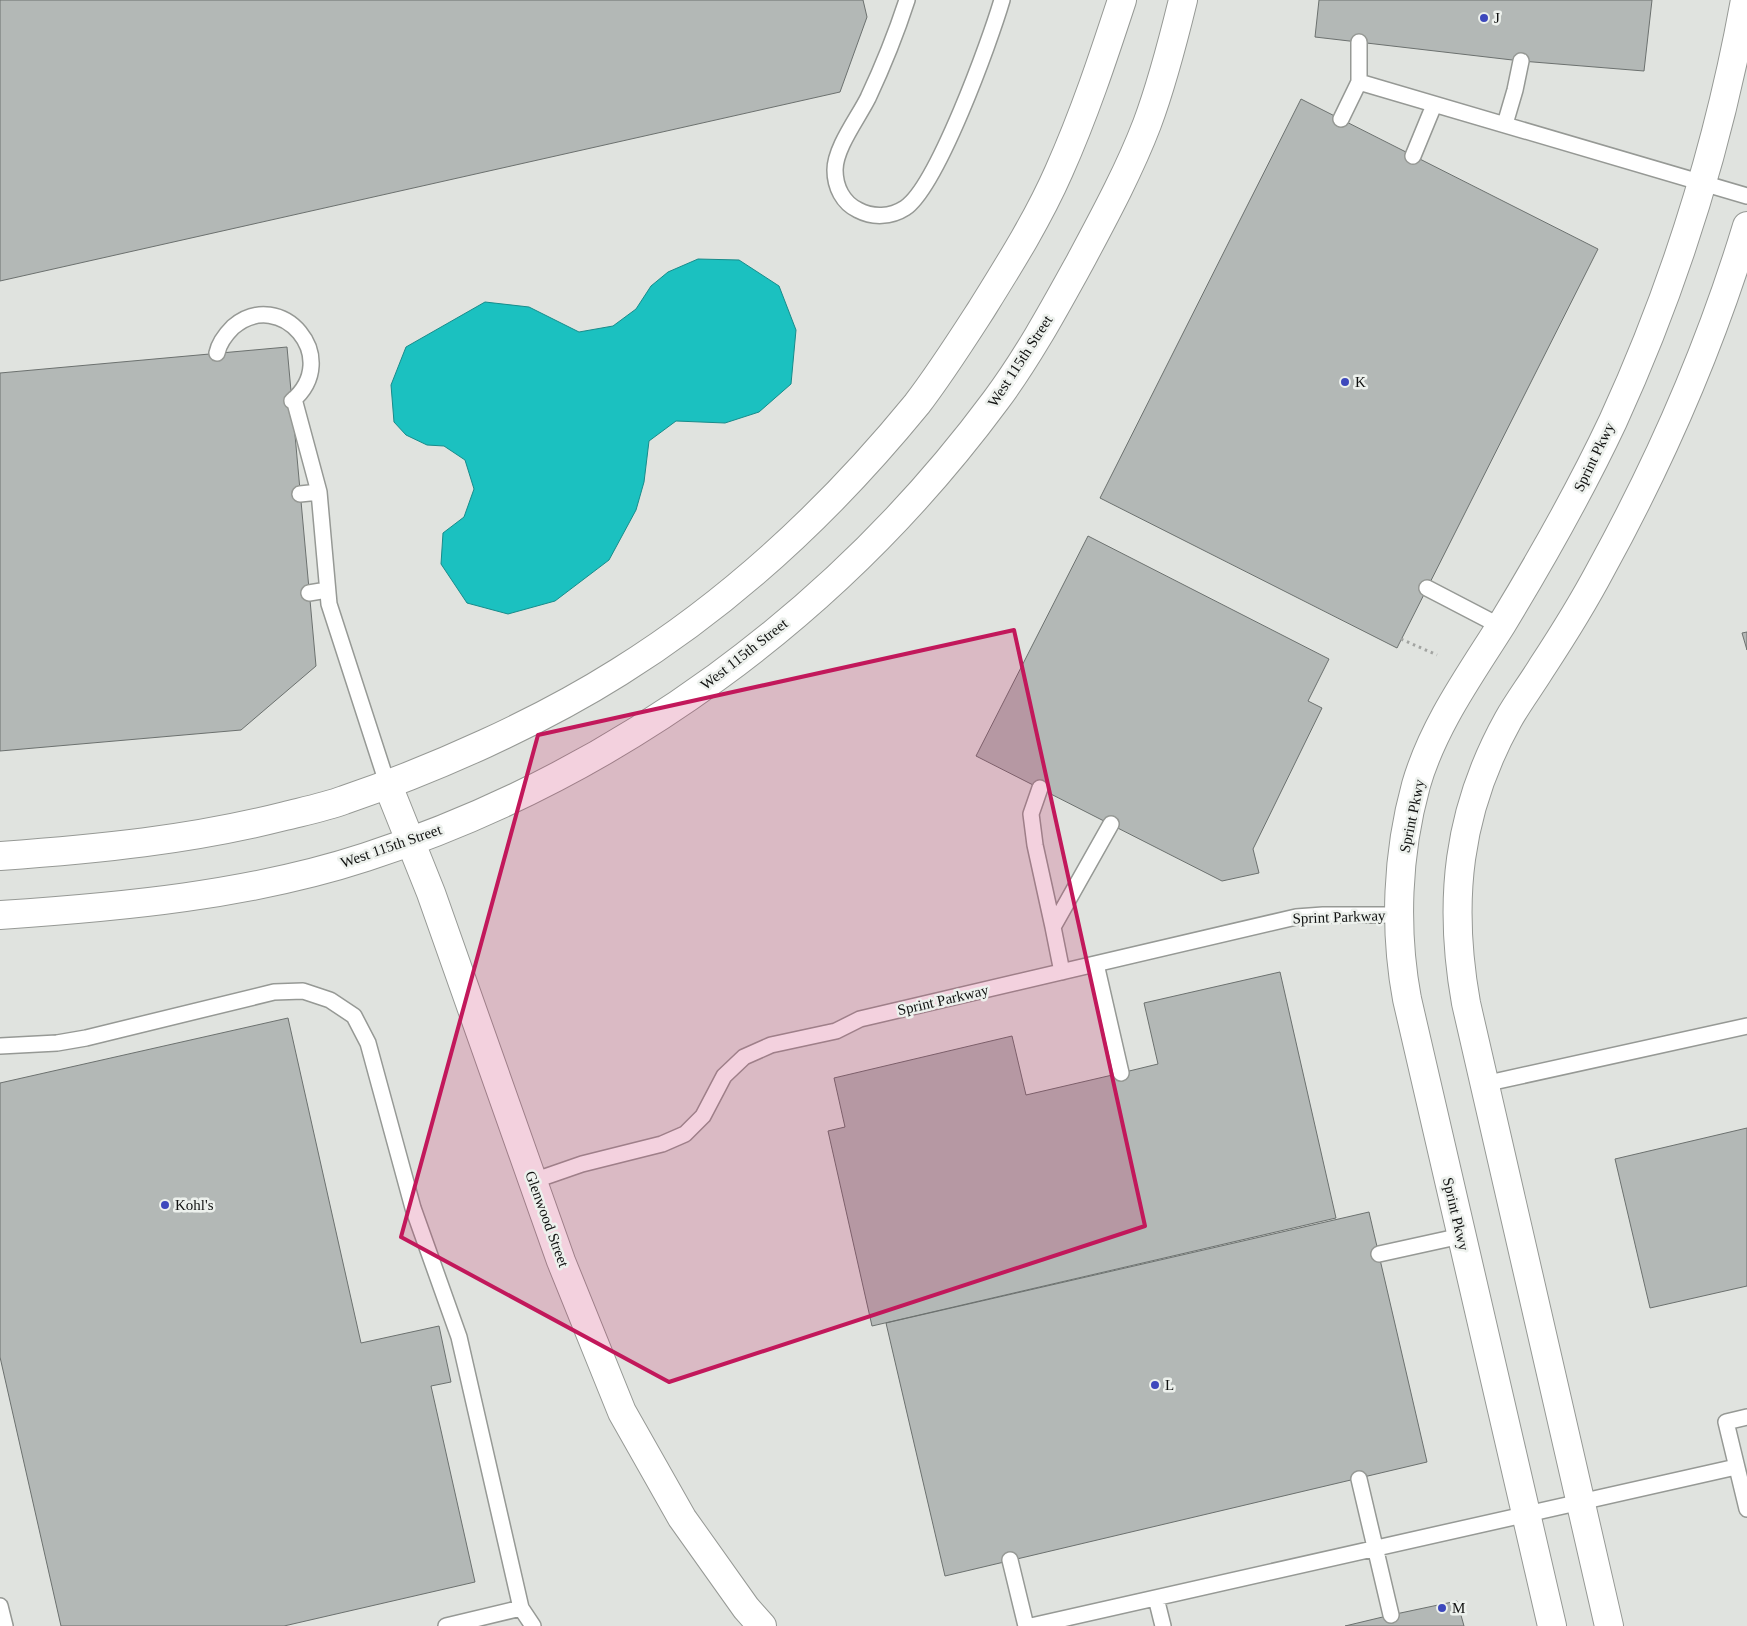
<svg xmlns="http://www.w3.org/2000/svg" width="1747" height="1626" font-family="Georgia,serif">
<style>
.water{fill:#1bc1c0;stroke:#188c8b}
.building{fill:#b3b8b6;stroke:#6c716f}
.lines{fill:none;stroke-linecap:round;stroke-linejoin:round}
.service-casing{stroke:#969995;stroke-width:18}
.minor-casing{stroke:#969995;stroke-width:30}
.tertiary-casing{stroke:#969995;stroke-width:30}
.path{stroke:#a2a4a1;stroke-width:3;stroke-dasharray:2.5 4;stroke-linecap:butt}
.service{stroke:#fff;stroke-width:15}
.minor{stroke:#fff;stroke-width:28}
.tertiary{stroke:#fff;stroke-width:28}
.marked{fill:#c2185b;fill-opacity:0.2;stroke:#c2185b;stroke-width:4;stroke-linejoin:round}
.poi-dot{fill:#3d48bc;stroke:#edf1ed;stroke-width:2}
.labels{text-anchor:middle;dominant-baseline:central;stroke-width:5;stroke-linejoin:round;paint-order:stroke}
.poi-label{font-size:15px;fill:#101110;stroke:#edf1ed;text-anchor:start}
.street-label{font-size:15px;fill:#101110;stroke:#edf1ed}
</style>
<rect width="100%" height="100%" fill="#e0e3df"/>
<path class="water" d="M698 259 739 260 779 286 796 330 791 384 759 412 725 423 676 421 649 441 644 482 636 510 609 560 555 601 508 614 467 603 441 564 443 533 464 517 474 489 465 460 444 446 427 445 406 435 394 422 391 385 406 347 485 302 529 307 579 332 613 326 636 309 651 286 668 272Z"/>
<path class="building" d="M0 0H863L867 17 840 92 0 281Z
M1319 0H1652L1644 71 1521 61 1315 37Z
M1301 99 1598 249 1397 648 1100 498Z
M287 347 316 666 241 730 0 751V373Z
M1088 536 1329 659 1308 701 1322 708 1253 849 1259 873 1222 881 976 756Z
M1747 632V650L1742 633Z
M1280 972 1336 1218 872 1326 828 1131 845 1127 834 1078 1012 1036 1026 1095 1121 1073 1158 1064 1144 1003Z
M288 1018 361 1343 439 1326 451 1382 431 1386 475 1582 284 1626H61L0 1357V1083Z
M1747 1128V1286L1650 1308 1615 1159Z
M1369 1212 1427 1462 945 1576 886 1323Z
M1457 1601 1464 1626H1345L1391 1615Z"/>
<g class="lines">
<defs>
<path id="service" d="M907 0C896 34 883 66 868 98 858 118 835 148 835 170 835 187 843 203 858 210 873 218 891 217 905 208 937 187 990 41 1002 0
M1359 82 1747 196
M1341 119 1359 82V42
M1505 124 1515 90 1521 61
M1413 156 1434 105
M217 353C219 343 226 334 233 327 281 286 343 358 292 401
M294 399 319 492 329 604 387 783
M300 494 319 492
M1427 588 1500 626
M309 593 327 590
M1040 788 1031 814 1035 845 1053 927
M1096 964 1121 1073
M1062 972 1053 927 1111 824
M0 1046 57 1043 86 1038 274 992 303 991 330 1000 354 1016 368 1043 413 1208 459 1337 521 1608 533 1626
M1484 1084 1747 1026
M533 1181 582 1164 662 1144 685 1134 703 1116 724 1076 744 1057 771 1045 836 1031 860 1019 1296 917 1323 915H1399
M1379 1254 1461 1236
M1747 1417 1726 1422 1747 1509
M1359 1479 1391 1615
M1010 1560 1026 1626
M1156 1598 1163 1626
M0 1606 5 1626
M446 1626 521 1608
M1031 1626 1736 1467"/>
<path id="minor" d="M387 783 431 893 561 1261 622 1412 682 1518 746 1608 762 1626
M1552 1626 1407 999C1394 929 1397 854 1416 785 1433 726 1470 675 1502 624 1542 558 1580 491 1613 421 1674 288 1719 144 1745 0
M1609 1626 1466 1003C1448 902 1457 812 1508 720 1518 702 1531 685 1542 667 1563 635 1583 603 1601 569 1661 460 1711 345 1747 226"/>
<path id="tertiary" d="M0 856C98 849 190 840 285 816 305 811 325 807 344 800 435 769 538 723 619 672 733 601 832 508 917 404 940 374 961 341 981 310 1009 265 1038 219 1059 171 1084 115 1103 58 1122 0
M0 915C121 907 250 895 366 857 618 775 839 612 996 400 1028 357 1054 309 1080 262 1104 217 1129 171 1147 124 1162 84 1173 41 1183 0"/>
</defs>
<use href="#service" class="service-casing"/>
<use href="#minor" class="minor-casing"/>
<use href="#tertiary" class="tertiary-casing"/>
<path class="path" d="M1401 639 1437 655"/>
<use href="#service" class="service"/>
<use href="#minor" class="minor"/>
<use href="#tertiary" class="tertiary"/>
</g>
<path class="marked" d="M1014 630 1145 1226 669 1382 401 1237 538 735Z"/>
<g class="poi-dot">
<circle cx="1484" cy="18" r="5"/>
<circle cx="1345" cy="382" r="5"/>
<circle cx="165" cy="1205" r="5"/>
<circle cx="1155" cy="1385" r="5"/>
<circle cx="1442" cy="1608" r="5"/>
</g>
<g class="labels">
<g class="poi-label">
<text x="1494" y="18">J</text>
<text x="1355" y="382">K</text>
<text x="175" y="1205">Kohl's</text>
<text x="1165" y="1385">L</text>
<text x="1452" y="1608">M</text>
</g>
<g class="street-label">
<text transform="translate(1020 361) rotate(-57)">West 115th Street</text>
<text transform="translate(1594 457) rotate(-64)">Sprint Pkwy</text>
<text transform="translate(744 654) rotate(-38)">West 115th Street</text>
<text transform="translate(1412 816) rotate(-78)">Sprint Pkwy</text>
<text transform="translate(391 846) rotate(-19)">West 115th Street</text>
<text transform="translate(1339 917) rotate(-2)">Sprint Parkway</text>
<text transform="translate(943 1000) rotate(-13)">Sprint Parkway</text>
<text transform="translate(1456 1214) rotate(77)">Sprint Pkwy</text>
<text transform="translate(547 1219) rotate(70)">Glenwood Street</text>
</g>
</g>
</svg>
